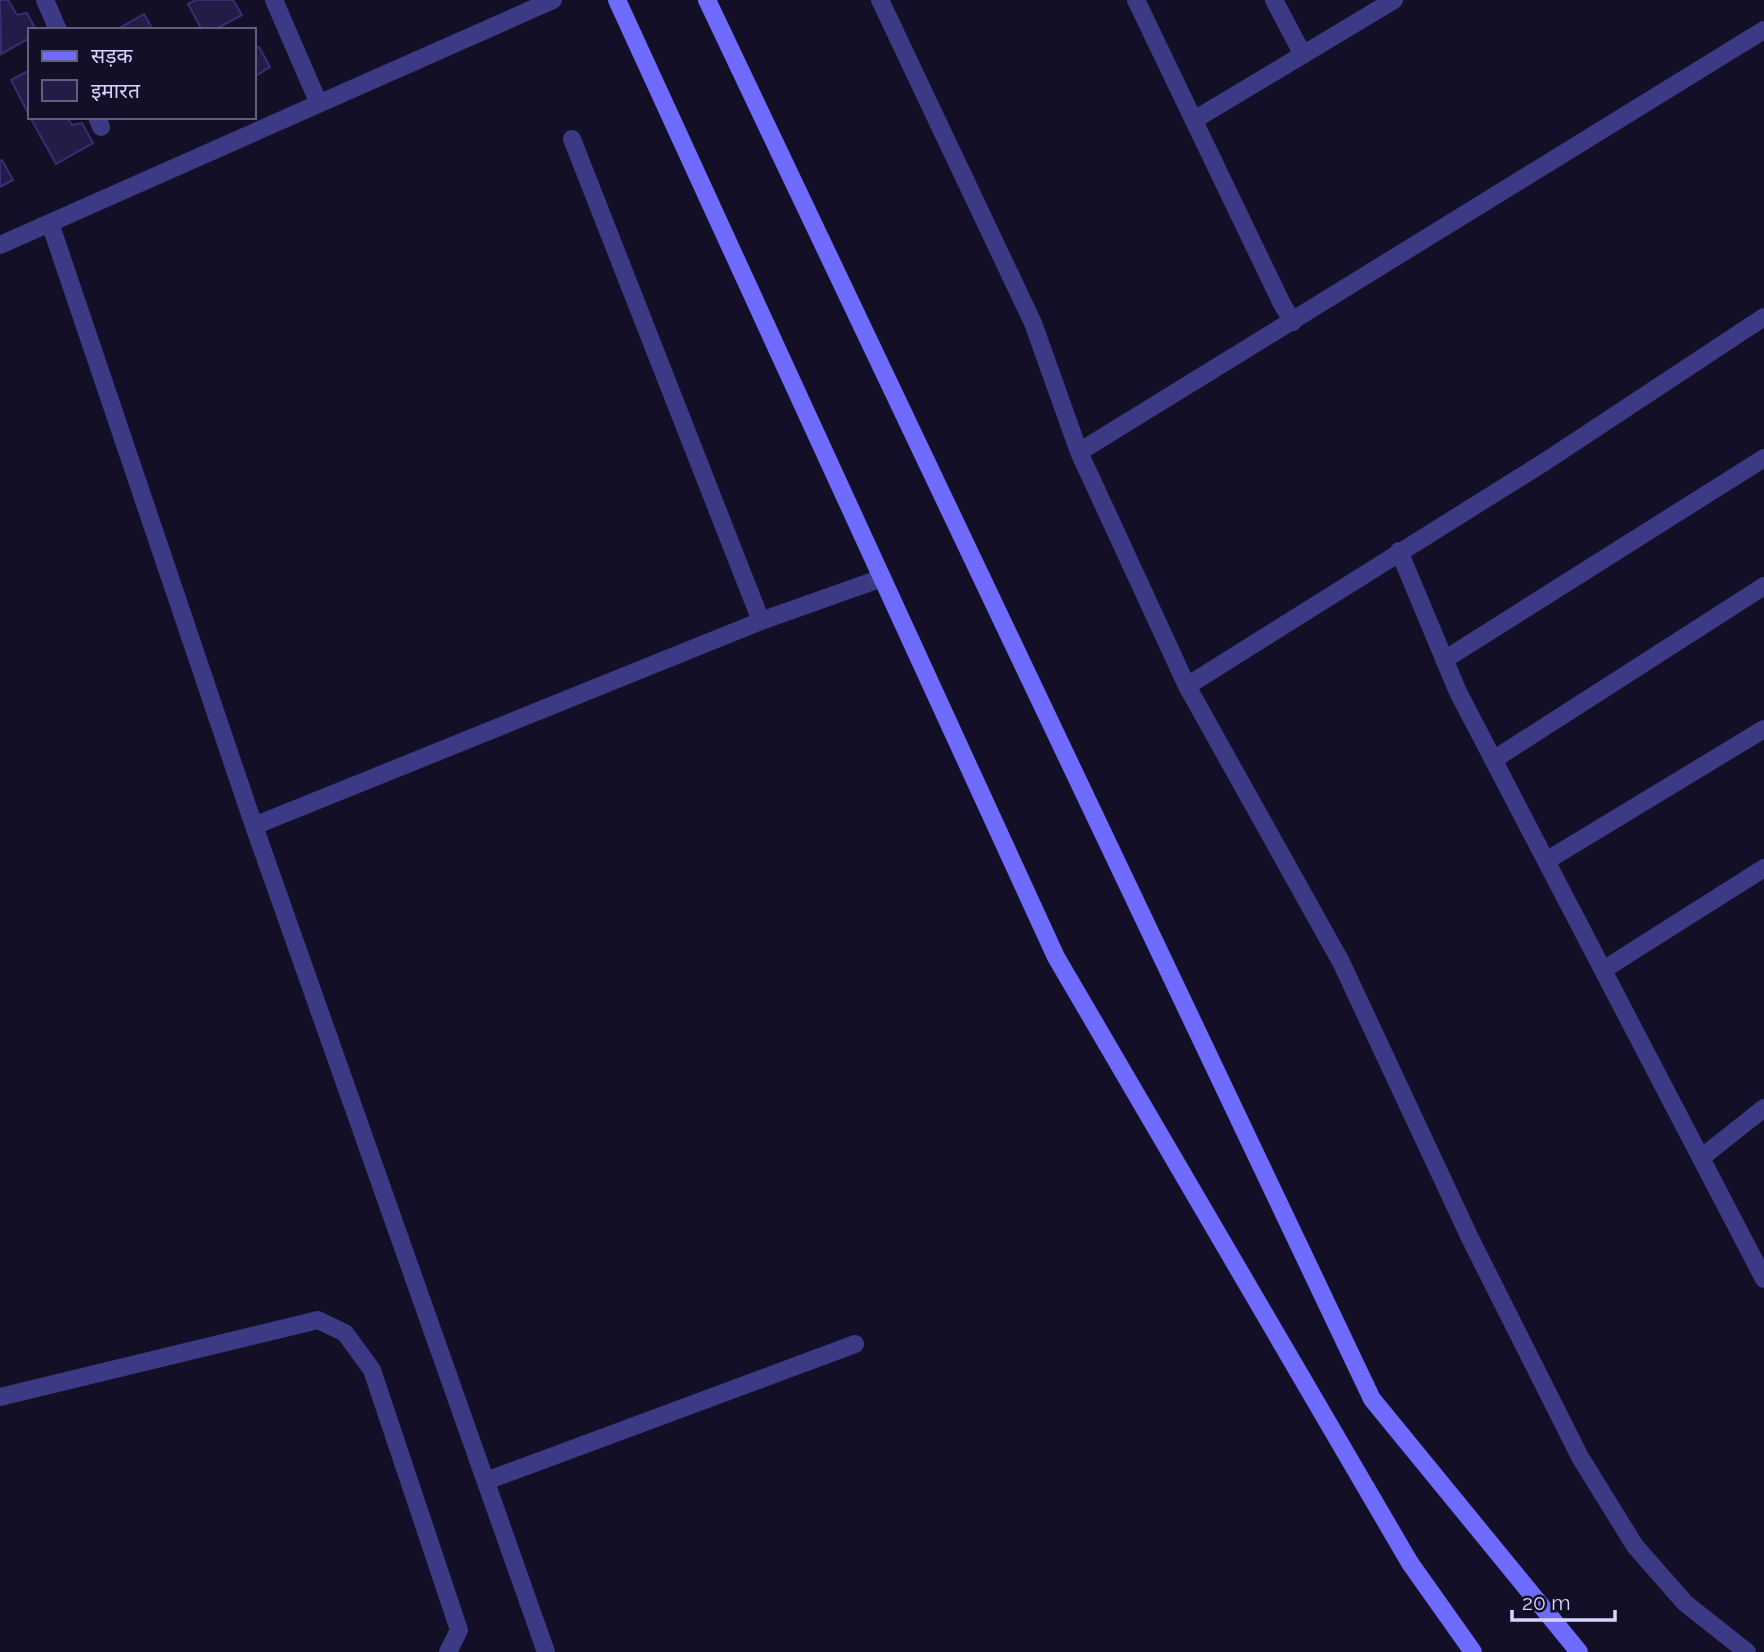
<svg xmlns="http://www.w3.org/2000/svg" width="1764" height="1652" font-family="Raleway,'Noto Sans Devanagari',sans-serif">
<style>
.building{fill:#241b47;stroke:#3b2d73;stroke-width:2}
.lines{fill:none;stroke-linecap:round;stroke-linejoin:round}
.street{stroke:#3d3a85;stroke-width:18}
.secondary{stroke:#6f6bff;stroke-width:18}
</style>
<rect width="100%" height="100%" fill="#130f26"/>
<path class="building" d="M0 0H8L17 15 27 13 36 30H30V38L1 54Z
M196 0H233L242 15 214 30H202L188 4Z
M144 14 153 30H116Z
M259 47 270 67 254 77V48Z
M30 70V110L27 111 11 80Z
M35 117H67L72 125 82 123 93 143 56 164 31 119Z
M2 160 13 180 0 187V161Z"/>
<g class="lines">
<path class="street" d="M45 0 58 30
M274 0 319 104
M880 0 1033 323 1079 452 1187 686 1341 962 1470 1238 1580 1457 1635 1546 1685 1603 1747 1652
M1136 0 1282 304 1293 322
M1274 0 1303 55
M97 117 101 127
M1194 120 1394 0
M572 139 761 621
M50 223 254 826 546 1652
M0 245 553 0
M1079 452 1764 30
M1399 551 1458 692 1764 1279
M1444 660 1764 458
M1187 686 1546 461 1764 317
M1493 760 1764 586
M254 826 761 621 882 578
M1546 861 1764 729
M1603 970 1764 868
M1701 1158 1764 1108
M0 1397 318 1320 345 1333 372 1370 459 1630 448 1652
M486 1481 855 1344"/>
<path class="secondary" d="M617 0 1056 957 1410 1563 1473 1652
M707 0 1372 1399 1579 1652"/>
</g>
<rect x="28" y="28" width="228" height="91" fill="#130f26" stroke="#625e7d" stroke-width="2"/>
<rect x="42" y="51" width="35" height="10" fill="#6f6bff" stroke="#625e7d" stroke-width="2"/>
<text x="91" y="63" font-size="21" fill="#d9d4ff">सड़क</text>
<rect x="42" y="80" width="35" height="21" fill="#241b47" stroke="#625e7d" stroke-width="2"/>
<text x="91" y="98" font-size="21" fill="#d9d4ff">इमारत</text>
<path d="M1512 1610v10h103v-10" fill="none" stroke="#d9d4ff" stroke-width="3.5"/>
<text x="1522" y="1610" font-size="21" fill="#d9d4ff" stroke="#130f26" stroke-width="5" paint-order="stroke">20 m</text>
</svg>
